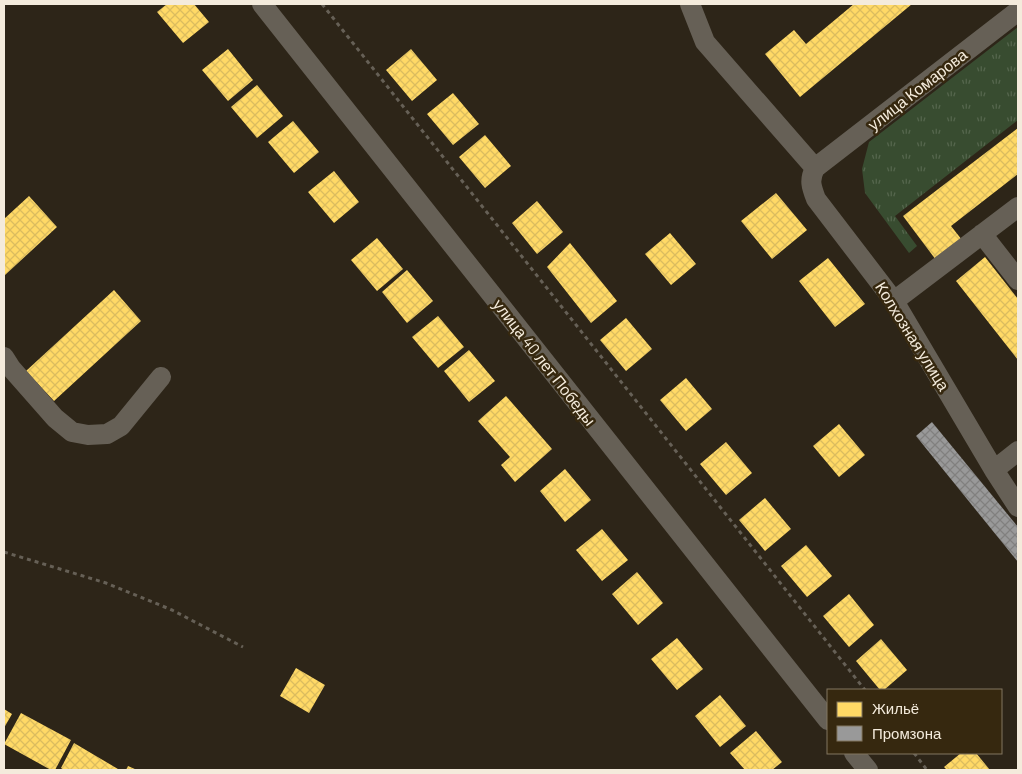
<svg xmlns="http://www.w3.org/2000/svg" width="1022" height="774" font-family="Barlow,sans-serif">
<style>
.grass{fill:url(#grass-tufts)}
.homes{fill:url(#homes-cross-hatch)}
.industry{fill:url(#industry-cross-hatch)}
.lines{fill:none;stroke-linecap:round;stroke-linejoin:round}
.path{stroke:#666056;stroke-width:3;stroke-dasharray:4 4;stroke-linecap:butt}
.minor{stroke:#666056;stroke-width:20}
.labels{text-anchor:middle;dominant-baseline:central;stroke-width:5;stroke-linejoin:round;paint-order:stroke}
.street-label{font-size:16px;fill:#f4ebdc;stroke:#36280f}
</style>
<defs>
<pattern id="grass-tufts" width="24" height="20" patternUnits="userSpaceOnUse" patternTransform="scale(1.25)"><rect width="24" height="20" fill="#384c30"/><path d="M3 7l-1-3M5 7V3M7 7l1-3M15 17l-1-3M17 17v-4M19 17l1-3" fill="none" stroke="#55664d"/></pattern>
<pattern id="homes-cross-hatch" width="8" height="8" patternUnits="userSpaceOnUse" patternTransform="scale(1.25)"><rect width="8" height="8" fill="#ffd966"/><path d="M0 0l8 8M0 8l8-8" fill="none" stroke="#dbbc5f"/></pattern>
<pattern id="industry-cross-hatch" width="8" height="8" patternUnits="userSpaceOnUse" patternTransform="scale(1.25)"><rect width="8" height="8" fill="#999"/><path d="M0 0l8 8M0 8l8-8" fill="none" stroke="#81807f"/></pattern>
</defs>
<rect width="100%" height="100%" fill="#2d2518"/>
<path class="grass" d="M1018 27V120L895 216 917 246 909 253 865 193 862 169 869 142Z"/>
<path class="homes" d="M167 4H194L209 22 183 43 157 12Z
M854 4H912L800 97 765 54 794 30 806 44Z
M228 49 253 80 228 101 202 70Z
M411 49 437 80 412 101 386 70Z
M257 85 283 116 257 138 231 107Z
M453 93 479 124 453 145 427 114Z
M293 121 319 152 294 173 268 142Z
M1018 128V174L951 226 962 240 936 260 903 216Z
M485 135 511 166 485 188 459 157Z
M334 171 359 202 334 223 308 192Z
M776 193 807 230 772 259 741 221Z
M29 196 57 227 4 276V219Z
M537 201 563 232 537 254 512 223Z
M670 233 696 264 671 285 645 254Z
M377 238 403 269 377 291 351 260Z
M570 243 617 301 591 323 547 267Z
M985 257 1018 299V360L956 281Z
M828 258 865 304 835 327 799 281Z
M407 270 433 301 407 323 382 292Z
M114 290 141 321 54 401 26 371Z
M438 316 464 347 438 368 412 337Z
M626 318 652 349 626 371 600 340Z
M469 350 495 381 469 402 444 371Z
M686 378 712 409 686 431 660 400Z
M506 396 552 449 515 482 501 465 510 457 478 421Z
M839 424 865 455 839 477 813 446Z
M726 442 752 473 726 495 700 464Z
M565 469 591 500 565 522 540 491Z
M765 498 791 529 765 551 739 520Z
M602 529 628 560 602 581 576 550Z
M806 545 832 576 807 597 781 566Z
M637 572 663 603 638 625 612 594Z
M849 594 874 625 849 647 823 616Z
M677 638 703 669 677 690 651 659Z
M881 639 907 670 884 690H880L856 661Z
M296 668 325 685 309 713 280 696Z
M720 695 746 726 720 747 695 716Z
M4 709 12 714 4 728Z
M21 713 71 740 55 770H51L4 744Z
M756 731 782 762 772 770H745L730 753Z
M74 743 118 769V770H64L61 768Z
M961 753H976L990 770H947L944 767Z
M128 766 137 770H126Z"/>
<path class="industry" d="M932 422 1018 527V562L916 436Z"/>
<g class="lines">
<path class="path" d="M322 4 865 690
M4 552 106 583 172 610 243 647
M914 753 927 770"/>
<path class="minor" d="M262 4 828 720
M690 4 705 42 815 168
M1018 11 815 168C809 180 811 186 816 199L894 301 994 470 1018 507
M982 234 1018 280
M894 301 1018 207
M4 357 11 368 55 418 72 432 88 435 107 434 121 426 161 377
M994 470 1018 451
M854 753 868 770"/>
</g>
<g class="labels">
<g class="street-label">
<text transform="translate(917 89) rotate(-38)">улица Комарова</text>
<text transform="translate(913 336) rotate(58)">Колхозная улица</text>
<text transform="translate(545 362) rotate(52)">улица 40 лет Победы</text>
</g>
</g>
<rect width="1022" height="774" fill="none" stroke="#f4ebdc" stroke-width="10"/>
<rect x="827" y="689" width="175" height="65" fill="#36280f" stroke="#827661"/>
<rect x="837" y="702" width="25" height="15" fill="#ffd966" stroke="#827661"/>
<text x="872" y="714" font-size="15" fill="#f4ebdc">Жильё</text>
<rect x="837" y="726" width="25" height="15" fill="#999999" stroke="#827661"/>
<text x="872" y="739" font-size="15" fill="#f4ebdc">Промзона</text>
</svg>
